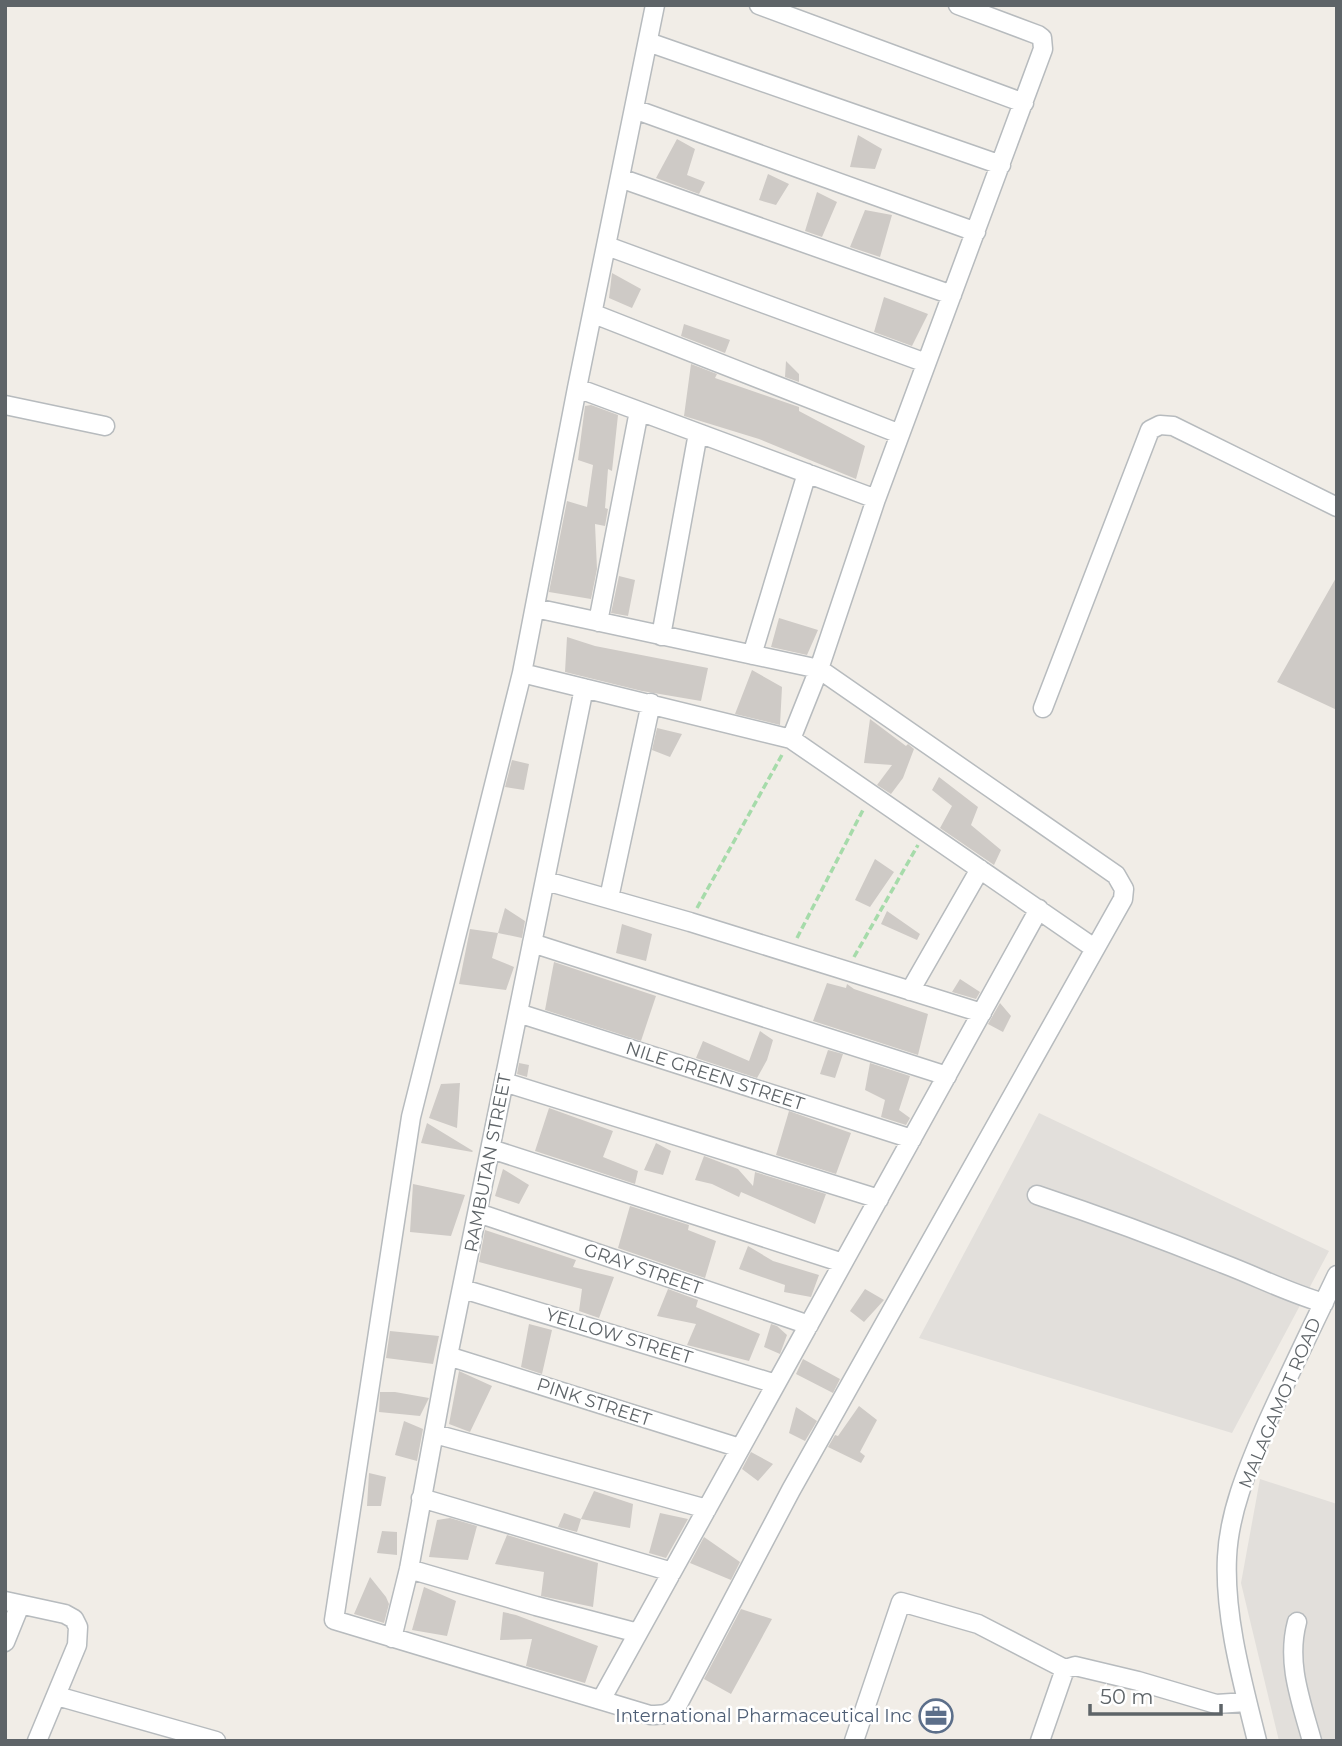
<svg xmlns="http://www.w3.org/2000/svg" width="1342" height="1746" font-family="Montserrat,sans-serif">
<style>
.industrial{fill:#e2dfdb}
.building{fill:#cecac6}
.lines{fill:none;stroke-linecap:round;stroke-linejoin:round}
.minor-casing{stroke:#b7bbbe;stroke-width:21}
.path{stroke:#a6dbaa;stroke-width:3.5;stroke-dasharray:7 3.5;stroke-linecap:butt}
.minor{stroke:#fff;stroke-width:18}
.labels{text-anchor:middle;dominant-baseline:central;stroke-width:5;stroke-linejoin:round;paint-order:stroke}
.street-label{font-size:18px;fill:#5e6468;stroke:#fff}
.service-label{font-size:18px;fill:#4e5e75;stroke:#fff;text-anchor:end}
</style>
<rect width="100%" height="100%" fill="#f1ede7"/>
<path class="industrial" d="M1039 1113 1329 1251 1232 1433 919 1338Z
M1260 1479 1337 1504V1741H1279L1241 1583Z"/>
<path class="building" d="M858 135 882 149 875 169 850 167Z
M677 139 695 149 687 175 705 182 699 194 656 178Z
M768 174 789 184 776 205 759 200Z
M817 192 837 202 822 237 805 231Z
M865 210 892 215 880 257 850 247Z
M612 273 641 289 632 308 609 298Z
M884 297 928 314 912 346 874 332Z
M684 324 730 340 725 353 681 336Z
M786 361 799 374V382L785 377Z
M691 364 717 374 715 378 799 407V411L865 446 856 479 759 439 684 416Z
M591 405 618 415 612 471 608 469 605 508 608 509 605 526 595 524 597 569 591 599 549 592 567 501 587 507 593 465 578 460 585 406Z
M619 576 635 580 628 616 611 613Z
M1337 576V710L1277 682Z
M779 618 818 630 807 655 771 647Z
M567 637 595 646 708 668 701 701 642 691 565 672Z
M752 670 782 687 780 725 735 714Z
M870 719 906 746 908 744 914 749 903 778 891 794 877 785 892 765 864 763Z
M657 728 682 734 670 757 652 750Z
M512 760 529 764 524 790 505 787Z
M939 777 978 807 971 825 1001 850 994 865 940 828 952 806 932 790Z
M875 859 894 872 870 907 855 900Z
M505 908 525 921 522 938 498 933Z
M887 911 920 934 917 940 881 924Z
M622 924 652 934 646 961 616 953Z
M470 929 498 933 492 958 514 967 506 990 459 984Z
M554 962 656 996 641 1041 545 1010Z
M960 979 980 992 976 999 952 992Z
M827 983 846 988 847 984 854 989 928 1014 918 1055 813 1021Z
M1000 1003 1011 1016 1003 1032 988 1024Z
M760 1031 773 1040 767 1060 757 1078 696 1058 703 1041 749 1061Z
M828 1050 843 1054 835 1078 820 1074Z
M519 1063 529 1065 527 1077 517 1074Z
M870 1063 910 1076 899 1110 910 1118 906 1125 881 1117 885 1100 865 1090Z
M460 1083 457 1128 429 1118 441 1084Z
M549 1108 613 1131 603 1157 638 1171 635 1184 535 1151Z
M789 1111 851 1133 836 1174 776 1155Z
M427 1123 473 1151 472 1152 421 1143Z
M656 1143 671 1151 663 1175 644 1170Z
M704 1156 738 1169 753 1186 755 1172 826 1194 815 1224 741 1192 739 1197 712 1184 695 1180Z
M503 1169 529 1185 519 1204 495 1196Z
M413 1184 465 1195 451 1236 410 1232Z
M630 1206 689 1225 688 1230 716 1241 705 1278 618 1248Z
M485 1230 576 1260 573 1267 614 1277 599 1318 579 1311 582 1289 479 1262Z
M748 1246 773 1261 819 1275 811 1297 784 1292 785 1285 739 1269Z
M668 1289 698 1300 696 1307 760 1334 749 1361 687 1345 696 1324 657 1316Z
M865 1289 884 1300 864 1322 850 1311Z
M529 1324 552 1330 542 1374 521 1367Z
M771 1324 777 1326 787 1335 780 1354 764 1347Z
M390 1331 439 1336 433 1364 386 1358Z
M803 1359 840 1379 833 1393 796 1374Z
M459 1371 492 1386 470 1432 449 1424Z
M380 1392H395L429 1398 420 1416 379 1412Z
M859 1406 877 1420 860 1452 865 1456 861 1463 828 1447 835 1435 838 1436Z
M796 1407 817 1421 805 1441 789 1433Z
M404 1421 423 1429 417 1461 395 1455Z
M751 1452 773 1464 758 1481 742 1469Z
M369 1473 386 1477 381 1506H367Z
M594 1491 633 1504 630 1528 581 1519Z
M564 1513 581 1519 577 1532 558 1527Z
M660 1513 688 1519 666 1558 649 1553Z
M450 1518 477 1526 468 1560 429 1557 437 1520Z
M382 1531 397 1532V1555L377 1553Z
M507 1535 598 1563 593 1607 541 1596 544 1572 495 1564Z
M704 1537 740 1562 731 1580 690 1563Z
M370 1577 386 1597 389 1604 384 1623 354 1614Z
M424 1587 456 1601 447 1636 412 1630Z
M741 1609 772 1619 731 1694 704 1679Z
M503 1612 516 1615 598 1646 585 1683 526 1666 532 1639 500 1640Z"/>
<g class="lines">
<defs>
<path id="minor" d="M759 5 1024 103
M648 42 1001 165
M634 109 976 232
M620 178 952 295
M607 246 926 363
M594 314 900 434
M577 388 876 499
M5 405 105 426
M535 608 819 669 1116 875 1124 889 1123 899 791 1490 677 1706C669 1715 662 1715 650 1715L334 1620 411 1117 522 673 577 388 655 5
M598 622 639 411
M661 636 698 433
M752 655 807 473
M522 673 791 739 1094 948
M1043 708 1150 430 1160 425 1173 426 1337 507
M791 739 819 669 876 499 1043 49 1042 38 1038 35 958 5
M546 881 690 922 982 1013
M609 898 651 703
M532 943 947 1076
M910 991 980 869
M518 1013 912 1139
M504 1082 879 1199
M491 1149 843 1263
M1037 1195C1100 1216 1162 1239 1224 1264 1258 1277 1289 1293 1324 1303
M478 1213 809 1325
M463 1289 776 1384
M448 1356 740 1448
M435 1434 707 1509
M421 1498 672 1572
M409 1569 536 1606 638 1633
M5 1601 65 1614 74 1619 78 1627 77 1645 37 1741
M1297 1622C1286 1663 1301 1701 1312 1741
M392 1638 409 1569 448 1356 584 688
M5 1642 20 1605
M57 1696 216 1741
M601 1700 1039 909
M854 1741 901 1602 978 1624 1065 1669
M1040 1741 1065 1669 1075 1666 1138 1681 1216 1704 1247 1702
M1257 1741C1243 1684 1224 1617 1227 1557 1229 1513 1247 1470 1264 1430 1287 1378 1312 1327 1337 1275"/>
</defs>
<use href="#minor" class="minor-casing"/>
<path class="path" d="M697 908 783 753
M797 938 864 808
M854 957 918 845"/>
<use href="#minor" class="minor"/>
</g>
<defs>
<symbol id="office-ring" viewBox="-11 -11 22 22"><circle r="9.5" fill="#fff" stroke="#5c6f8a" stroke-width="1.5"/><path d="M-6-3h4V-5.5h4V-3h4V5H-6ZM-1-4.5V-3h2v-1.5ZM-6 0V1H6V0Z" fill="#5c6f8a"/></symbol>
</defs>
<g fill-rule="evenodd">
<use href="#office-ring" x="917" y="1697" width="38" height="38"/>
</g>
<g class="labels">
<g class="street-label">
<text transform="translate(715 1076) rotate(18)">NILE GREEN STREET</text>
<text transform="translate(488 1163) rotate(-79)">RAMBUTAN STREET</text>
<text transform="translate(643 1269) rotate(19)">GRAY STREET</text>
<text transform="translate(619 1336) rotate(17)">YELLOW STREET</text>
<text transform="translate(594 1402) rotate(18)">PINK STREET</text>
<text transform="translate(1280 1403) rotate(-67)">MALAGAMOT ROAD</text>
</g>
<g class="service-label">
<text x="912" y="1716">International Pharmaceutical Inc</text>
</g>
</g>
<rect width="1342" height="1746" fill="none" stroke="#5e6468" stroke-width="14"/>
<path d="M1090 1704v10h131v-10" fill="none" stroke="#5e6468" stroke-width="3.5"/>
<text x="1100" y="1704" font-size="21" fill="#5e6468" stroke="#ffffff" stroke-width="5" paint-order="stroke">50 m</text>
</svg>
